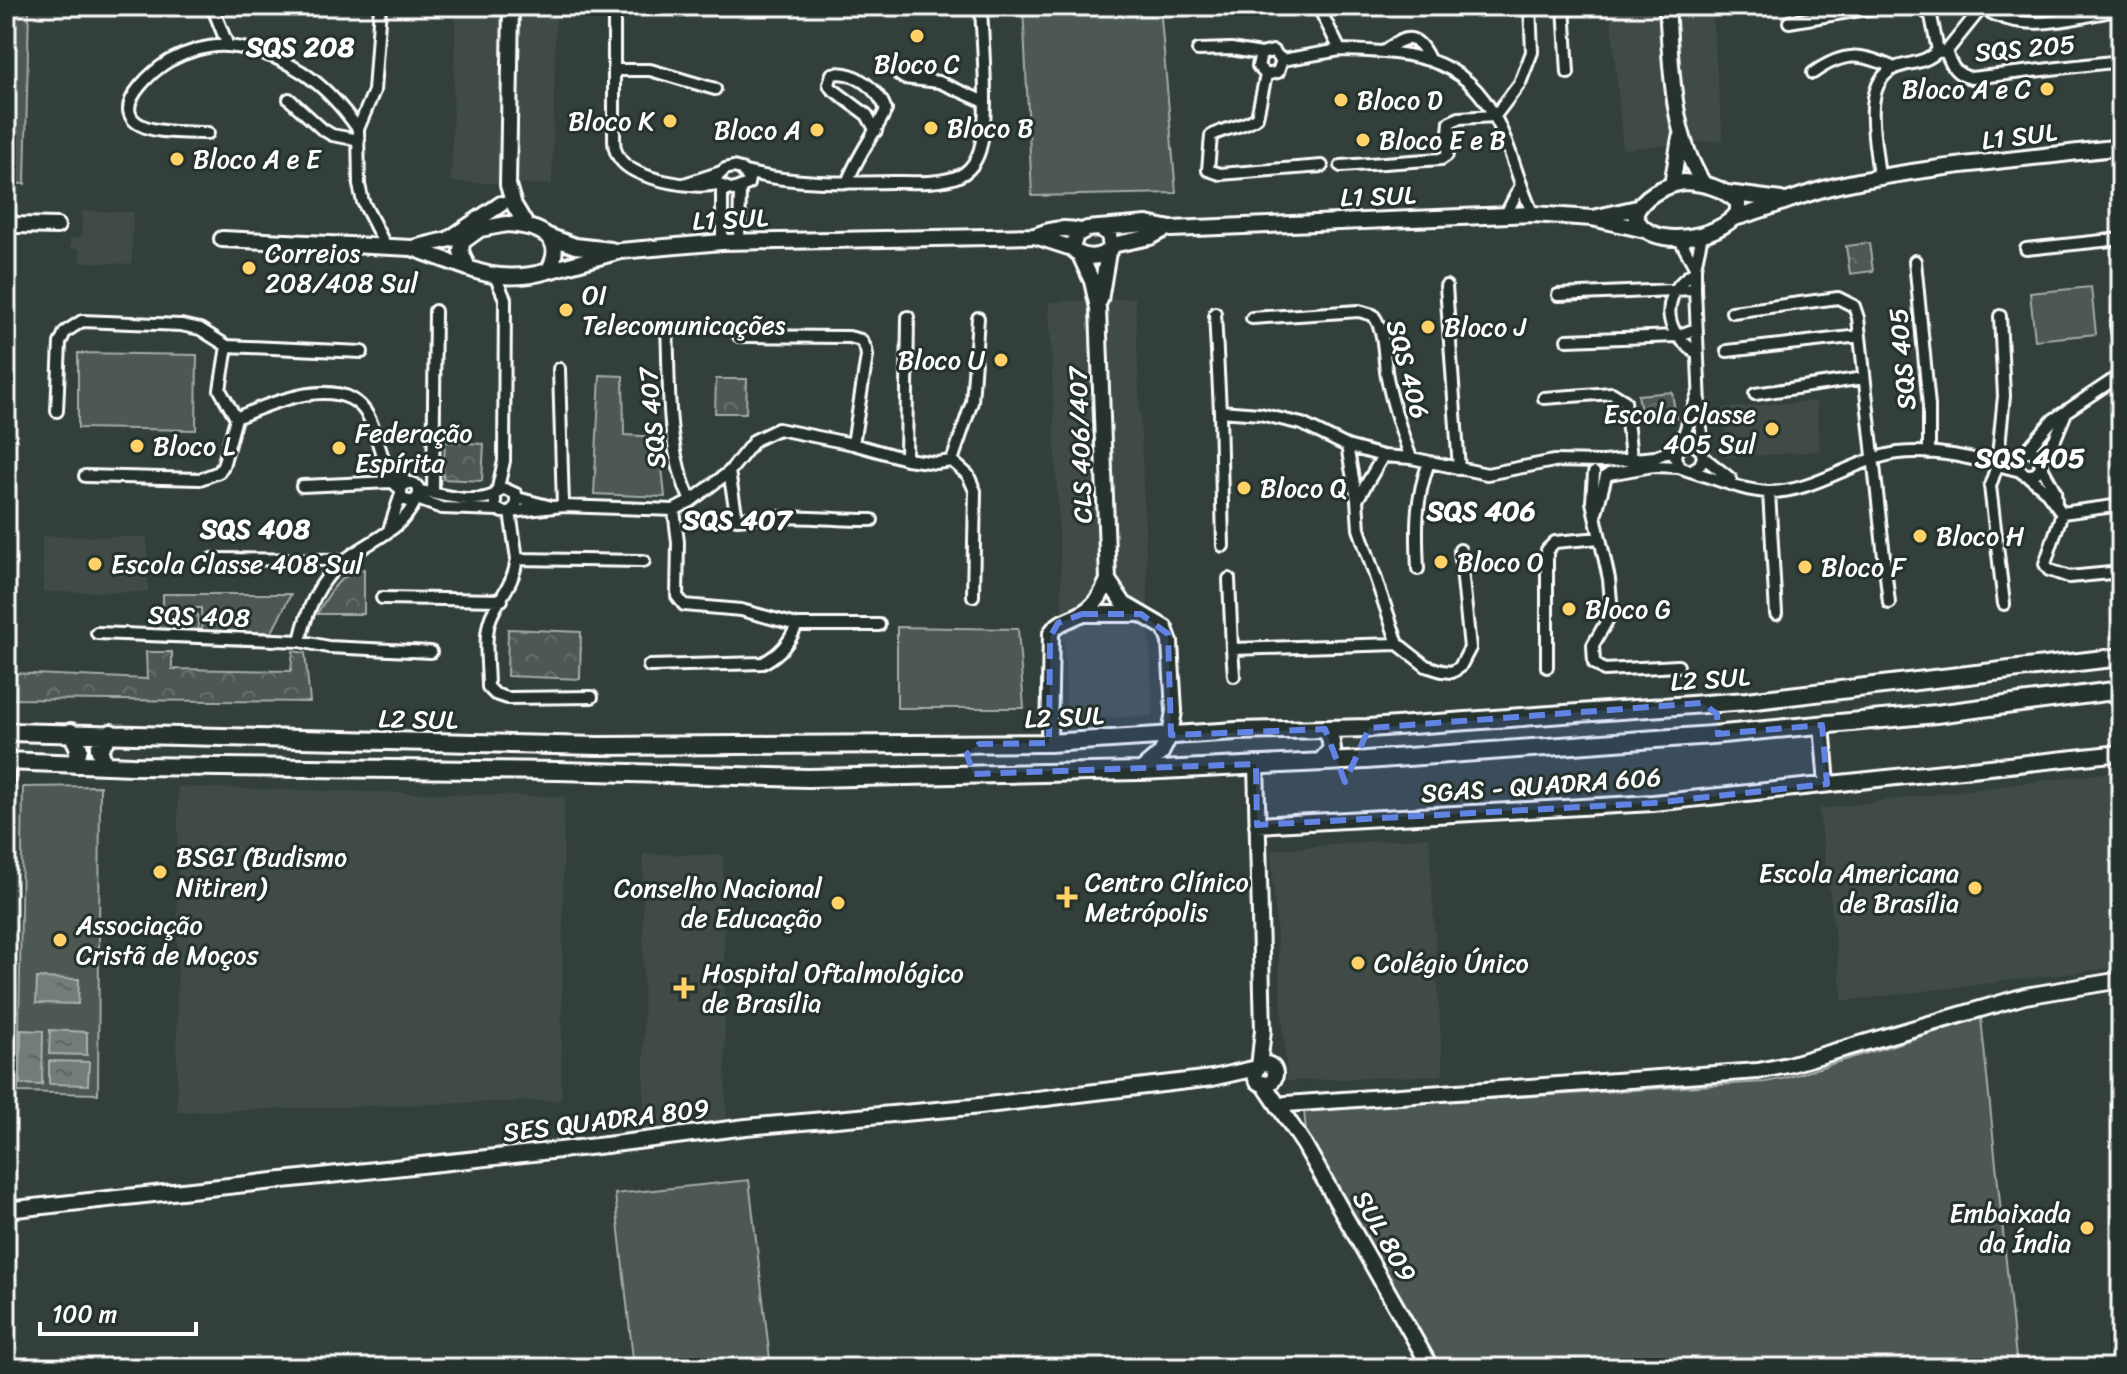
<svg xmlns="http://www.w3.org/2000/svg" width="2127" height="1374" font-family="Sriracha,sans-serif">
<style>
.built{fill:#404c47}
.grass{fill:#4d5853;stroke:#a6aca9;stroke-width:2}
.forest{fill:url(#forest-crowns);stroke:#a6aca9;stroke-width:2}
.water{fill:url(#water-ripples);stroke:#abb0ae;stroke-width:2}
.lines{fill:none;stroke-linecap:round;stroke-linejoin:round}
.street-casing{stroke:#fff;stroke-width:16}
.secondary-casing{stroke:#fff;stroke-width:20}
.primary-casing{stroke:#fff;stroke-width:22}
.street{stroke:#26332d;stroke-width:10}
.secondary{stroke:#26332d;stroke-width:14}
.primary{stroke:#26332d;stroke-width:16}
.marked{fill:#6183e4;fill-opacity:0.2;stroke:#6183e4;stroke-width:6;stroke-dasharray:16 10;stroke-linejoin:round}
.poi-dot{fill:#ffd166;stroke:#26332d;stroke-width:3}
.labels{text-anchor:middle;dominant-baseline:central;stroke-width:6;stroke-linejoin:round;paint-order:stroke}
.street-label{font-size:26px;fill:#fff;stroke:#26332d}
.poi-label{font-size:26px;fill:#fff;stroke:#26332d;text-anchor:start}
.neighbourhood-label{font-size:28px;font-weight:bold;fill:#fff;stroke:#26332d}
</style>
<defs>
<pattern id="forest-crowns" width="20" height="18" patternUnits="userSpaceOnUse" patternTransform="scale(2)"><rect width="20" height="18" fill="#4d5853"/><path d="M2 6a3 3 0 1 1 6 0M12 15a3 3 0 1 1 6 0" fill="none" stroke="#68716d"/></pattern>
<pattern id="water-ripples" width="26" height="14" patternUnits="userSpaceOnUse" patternTransform="scale(2)"><rect width="26" height="14" fill="#737b78"/><path d="M2 4q2-2 4 0t4 0M15 11q2-2 4 0t4 0" fill="none" stroke="#606462"/></pattern>
</defs>
<rect width="100%" height="100%" fill="#333f3a"/>
<filter id="ink" filterUnits="userSpaceOnUse"><feTurbulence type="fractalNoise" baseFrequency=".0125" numOctaves="2"/><feDisplacementMap in="SourceGraphic" scale="16" xChannelSelector="R" yChannelSelector="G"/><feConvolveMatrix kernelMatrix="1 2 1 2 8 2 1 2 1" color-interpolation-filters="sRGB"/></filter>
<g filter="url(#ink)">
<path class="built" d="M456 6H556L552 185 451 182Z
M1610 6H1711L1723 140 1623 149Z
M82 211 133 212 132 264 80 262V249L70 248 71 238H81Z
M1135 298 1153 716 1067 719 1049 302Z
M1816 401 1820 451 1727 458 1723 408Z
M42 536 147 537 148 592H43Z
M2121 771V967L1843 1001 1819 809Z
M178 787 564 797 561 1100 177 1112Z
M1429 837 1443 1075 1287 1081 1271 850Z
M643 854 723 855 726 1121 644 1129Z"/>
<path class="grass" d="M6 6H29L25 184 6 183Z
M1023 6H1160L1176 193 1032 196Z
M2091 287 2096 334 2035 340 2030 293Z
M78 353 197 355 196 430 78 428Z
M600 375 623 376 624 435 659 437 665 497 594 494Z
M163 594H291L272 632H202L201 608H163Z
M897 627 1018 629 1024 708H897Z
M100 786 98 1094 18 1092 23 787Z
M1981 1018 2017 1368H1438L1306 1133 1304 1110 1765 1082 1786 1078Z
M749 1180 771 1368H634L615 1194Z"/>
<path class="forest" d="M1869 243 1873 271 1850 274 1846 246Z
M716 379H747L746 413H715Z
M1672 392 1676 418 1643 422 1638 395Z
M445 442 484 444 482 481 443 479Z
M364 569V614H317C330 592 338 574 364 569Z
M159 613H197L199 633 160 632Z
M508 629 581 632 580 679 507 676Z
M293 651 305 653 310 702 10 699 11 673 147 679 146 652H172V669L291 671Z"/>
<path class="water" d="M37 978 79 979 78 1004 36 1003Z
M21 1030 43 1031 42 1085 20 1084Z
M50 1030 87 1032V1055L49 1054Z
M49 1061 89 1062 88 1085 49 1084Z"/>
<g class="lines">
<defs>
<path id="street" d="M212 6 228 46
M380 6 374 91 358 129 359 185 363 202 386 247
M614 6V134C614 144 614 151 620 159 633 179 695 190 717 184
M672 6 682 10 692 6
M1318 6 1340 50C1418 52 1473 56 1505 139 1515 164 1521 189 1533 214
M1564 6 1568 73
M1919 6 1931 16 1938 51
M2063 6 2064 19
M1983 8C2026 36 2075 17 2121 9
M1789 22 1884 6
M1198 50 1231 49 1261 54 1273 51 1282 60 1278 72 1266 75 1258 66 1261 54
M1385 51C1406 34 1417 33 1429 59
M1946 52C1952 67 1955 74 1971 78L2121 61
M1282 60 1340 50
M615 70H650L715 89
M1813 73C1844 51 1862 53 1894 68
M898 74 904 78 939 82 985 102
M1266 75 1257 117C1243 128 1225 127 1211 136L1208 170 1220 174 1322 166
M289 99 322 129 332 135 359 140
M208 133C189 132 144 135 132 118 119 100 154 70 169 61 186 52 209 44 228 46 286 52 326 83 358 129
M1341 166 1441 159 1447 155 1450 122 1459 118 1495 116 1520 83 1532 52 1530 6
M733 167 741 169 749 179 748 184 733 190 717 184 715 179 725 169Z
M745 172C793 184 843 183 892 182 913 182 939 184 959 176 966 173 973 166 976 159 992 130 982 41 981 6
M1879 178C1877 146 1858 82 1897 67 1913 62 1925 63 1938 51L1946 52 1983 6
M847 183C857 156 874 135 886 110 879 90 854 69 832 74L829 84 831 88 867 115 876 131
M684 184 721 172
M722 187V242
M1506 214 1520 187
M1679 238 1695 267
M739 242 740 189
M2026 249 2121 239
M1915 261 1929 406V453
M1695 272C1673 284 1662 309 1675 332 1680 341 1691 348 1698 355
M495 276 505 299 504 461 497 492
M1446 286 1459 469
M1558 295 1695 289
M2121 309 2116 325 2121 351
M1732 312 1838 298 1854 306 1858 318 1889 603
M1215 313 1220 411 1260 414 1302 424 1347 446 1383 456
M2000 316 2004 396 1997 466 1990 486 2004 604
M1252 318 1359 311 1373 315C1386 332 1383 357 1387 377 1392 405 1401 431 1411 458
M667 328C670 387 665 447 691 501
M739 336 849 337 861 340 866 349 867 356 853 444
M1567 340 1677 336 1696 329
M1727 351 1860 336
M559 369 563 506
M1755 394 1864 378
M1544 398 1612 393 1625 401 1632 468
M57 411 60 343 65 332 82 321 181 325 200 329 227 346
M1220 411 1223 546
M236 418 220 390 227 346 362 352
M1347 446 1357 500
M1680 446 1698 394
M2026 451 2053 420 2116 378 2121 366
M2017 463a12 12 0 1 1 24 0a12 12 0 1 1-24 0Z
M1702 453 1695 289V267L1702 235
M1703 457 1731 479
M906 459 908 317
M2040 460 2055 439 2067 410
M952 461 968 475 975 491 973 596
M1603 462 1655 457 1691 443 1701 450 1703 457 1700 465 1690 471 1679 467 1675 457 1677 449
M2040 464 2055 491 2056 502
M386 466 398 473 407 483
M1690 471C1715 478 1742 491 1768 492 1813 493 1854 459 1898 453 1939 448 1982 461 2021 471
M729 472 737 519C781 514 827 520 872 520
M1594 473 1592 502 1609 579 1612 612 1593 645 1594 663 1604 670 1678 666
M1609 474 1653 466 1679 467
M2027 475 2045 490 2062 513 2121 505
M85 476 200 479 219 472 223 466 236 418C270 403 344 371 368 416 374 427 377 440 381 452 386 467 387 480 401 489
M401 492a9 9 0 1 1 18 0a9 9 0 1 1-18 0Z
M302 486 391 482
M420 491C441 494 473 505 494 495 498 493 501 490 505 489L516 494V506L510 512H502L495 507V495
M1769 492 1776 614
M433 493 435 311
M517 498 552 507
M417 499 442 508 498 510
M674 510 678 542 677 596 684 605 741 610 797 625H879
M1596 513 1606 476
M2062 513 2045 564 2049 570 2069 577 2121 572
M389 530 401 494
M1460 550 1470 648 1460 667 1452 672 1442 671 1426 666 1398 644 1359 529 1357 500 1383 456 1411 458 1487 474 1554 461 1600 462
M212 559 345 560
M517 559C513 586 501 594 491 617 483 637 488 666 488 687L495 694 507 698 592 697
M644 561 517 559 510 512 563 506 674 510 691 501 729 472 755 440 778 429 853 444 906 459 936 463 952 461 972 402 978 318
M1418 569C1416 529 1415 500 1429 462
M1229 579 1232 649 1398 644
M382 598 502 600
M97 633 300 641C307 610 318 580 345 560 370 540 402 531 416 500
M300 641 328 647 431 652
M1232 649 1234 676
M649 666 763 663C781 653 789 643 797 625
M1547 667V550L1555 542 1600 538"/>
<path id="secondary" d="M511 6 508 185 514 205 526 225
M1667 6C1671 63 1671 134 1703 183
M1683 182C1705 183 1721 187 1738 202V212C1721 239 1646 252 1635 215 1642 196 1664 186 1683 182Z
M1672 185 1680 138
M1727 193 1781 200
M1593 218 1637 208
M1734 218C1770 209 1803 193 1839 185 1932 165 2028 159 2121 147
M6 222 17 225 57 226
M507 224C536 226 569 236 548 271 521 279 495 279 468 268L461 251 462 242 480 229Z
M1099 228 1147 224 1171 229 1533 214 1592 218 1645 230
M1099 228 1109 234 1111 249C1099 259 1083 260 1072 248L1076 235 1087 229Z
M548 236 575 246 611 250
M1035 236C1051 229 1063 227 1081 231
M222 239 412 248 468 268
M449 239 501 204
M1112 245 1150 237 1165 229
M413 248 459 237
M1080 255 1092 281 1098 308 1108 580 1124 604 1165 628 1170 642 1174 711 1170 735 1161 753 1140 771
M548 271 620 251 722 242 1035 236 1072 248
M1100 300 1108 252
M1082 614H1141
M1822 725 1827 784
M1049 743 1051 633C1059 620 1072 620 1084 612 1097 604 1102 593 1108 580
M1256 764 1263 1030 1259 1067
M6 782 8 761
M1257 825 1653 803 2121 753
M1255 1074a10 10 0 1 1 20 0a10 10 0 1 1-20 0Z
M1263 1083 1304 1144 1431 1368
M1279 1107 1286 1104 1758 1071 1788 1065 2025 996 2121 980
M6 1210 606 1145 746 1127 971 1107 1212 1078 1257 1068"/>
<path id="primary" d="M6 732 599 746 1049 743 1236 731 1369 728 1747 701 2121 657
M71 732 79 748 75 764
M6 761 133 766 559 771 808 778 1140 771 1366 760 1712 735 1936 714 2121 690
M1321 762 1332 749 1330 737 1325 729
M104 765 99 748 111 733"/>
</defs>
<use href="#street" class="street-casing"/>
<use href="#secondary" class="secondary-casing"/>
<use href="#primary" class="primary-casing"/>
<use href="#street" class="street"/>
<use href="#secondary" class="secondary"/>
<use href="#primary" class="primary"/>
</g>
</g>
<path class="marked" d="M1082 614H1141L1168 634 1171 735 1325 729 1345 782 1369 728 1702 703 1717 714 1718 734 1822 725 1827 784 1653 803 1257 825 1256 764 973 774 967 754 979 744 1049 743 1050 637 1058 623Z"/>
<g class="poi-dot">
<circle cx="917" cy="36" r="8"/>
<circle cx="2047" cy="89" r="8"/>
<circle cx="1341" cy="100" r="8"/>
<circle cx="670" cy="121" r="8"/>
<circle cx="931" cy="128" r="8"/>
<circle cx="817" cy="130" r="8"/>
<circle cx="1363" cy="140" r="8"/>
<circle cx="177" cy="159" r="8"/>
<circle cx="249" cy="268" r="8"/>
<circle cx="566" cy="310" r="8"/>
<circle cx="1428" cy="327" r="8"/>
<circle cx="1001" cy="360" r="8"/>
<circle cx="1772" cy="429" r="8"/>
<circle cx="137" cy="446" r="8"/>
<circle cx="339" cy="448" r="8"/>
<circle cx="1244" cy="488" r="8"/>
<circle cx="1920" cy="536" r="8"/>
<circle cx="1441" cy="562" r="8"/>
<circle cx="95" cy="564" r="8"/>
<circle cx="1805" cy="567" r="8"/>
<circle cx="1569" cy="609" r="8"/>
<circle cx="160" cy="872" r="8"/>
<circle cx="1975" cy="888" r="8"/>
<path d="M1063 885h8v8h8v8h-8v8h-8v-8h-8v-8h8z"/>
<circle cx="838" cy="903" r="8"/>
<circle cx="60" cy="940" r="8"/>
<circle cx="1358" cy="963" r="8"/>
<path d="M680 976h8v8h8v8h-8v8h-8v-8h-8v-8h8z"/>
<circle cx="2087" cy="1228" r="8"/>
</g>
<g class="labels">
<g class="street-label">
<text transform="translate(2025 48) rotate(-5)">SQS 205</text>
<text transform="translate(2019 136) rotate(-7)">L1 SUL</text>
<text transform="translate(1378 196) rotate(-2)">L1 SUL</text>
<text transform="translate(730 219) rotate(-3)">L1 SUL</text>
<text transform="translate(1902 359) rotate(-95)">SQS 405</text>
<text transform="translate(1408 369) rotate(75)">SQS 406</text>
<text transform="translate(652 418) rotate(-95)">SQS 407</text>
<text transform="translate(1080 445) rotate(-92)">CLS 406/407</text>
<text transform="translate(199 616) rotate(2)">SQS 408</text>
<text transform="translate(1710 679) rotate(-4)">L2 SUL</text>
<text transform="translate(1064 717) rotate(-3)">L2 SUL</text>
<text transform="translate(418 719) rotate(1)">L2 SUL</text>
<text transform="translate(1541 785) rotate(-4)">SGAS - QUADRA 606</text>
<text transform="translate(606 1120) rotate(-7)">SES QUADRA 809</text>
<text transform="translate(1385 1236) rotate(60)">SUL 809</text>
</g>
<g class="poi-label">
<text x="917" y="64" text-anchor="middle">Bloco C</text>
<text x="2031" y="89" text-anchor="end">Bloco A e C</text>
<text x="1357" y="100">Bloco D</text>
<text x="654" y="121" text-anchor="end">Bloco K</text>
<text x="947" y="128">Bloco B</text>
<text x="801" y="130" text-anchor="end">Bloco A</text>
<text x="1379" y="140">Bloco E e B</text>
<text x="193" y="159">Bloco A e E</text>
<text x="265" y="253">Correios<tspan x="265" dy="30">208/408 Sul</tspan></text>
<text x="582" y="295">OI<tspan x="582" dy="30">Telecomunicações</tspan></text>
<text x="1444" y="327">Bloco J</text>
<text x="985" y="360" text-anchor="end">Bloco U</text>
<text x="1756" y="414" text-anchor="end">Escola Classe<tspan x="1756" dy="30">405 Sul</tspan></text>
<text x="355" y="433">Federação<tspan x="355" dy="30">Espírita</tspan></text>
<text x="153" y="446">Bloco L</text>
<text x="1260" y="488">Bloco Q</text>
<text x="1936" y="536">Bloco H</text>
<text x="1457" y="562">Bloco O</text>
<text x="111" y="564">Escola Classe 408 Sul</text>
<text x="1821" y="567">Bloco F</text>
<text x="1585" y="609">Bloco G</text>
<text x="176" y="857">BSGI (Budismo<tspan x="176" dy="30">Nitiren)</tspan></text>
<text x="1959" y="873" text-anchor="end">Escola Americana<tspan x="1959" dy="30">de Brasília</tspan></text>
<text x="1085" y="882">Centro Clínico<tspan x="1085" dy="30">Metrópolis</tspan></text>
<text x="822" y="888" text-anchor="end">Conselho Nacional<tspan x="822" dy="30">de Educação</tspan></text>
<text x="76" y="925">Associação<tspan x="76" dy="30">Cristã de Moços</tspan></text>
<text x="1374" y="963">Colégio Único</text>
<text x="702" y="973">Hospital Oftalmológico<tspan x="702" dy="30">de Brasília</tspan></text>
<text x="2071" y="1213" text-anchor="end">Embaixada<tspan x="2071" dy="30">da Índia</tspan></text>
</g>
<g class="neighbourhood-label">
<text x="300" y="46">SQS 208</text>
<text x="2030" y="457">SQS 405</text>
<text x="1481" y="510">SQS 406</text>
<text x="737" y="519">SQS 407</text>
<text x="255" y="528">SQS 408</text>
</g>
</g>
<rect width="2127" height="1374" fill="none" stroke="#26332d" stroke-width="32"/>
<rect x="16" y="16" width="2095" height="1342" fill="none" stroke="#fff" stroke-width="3" filter="url(#ink)"/>
<path d="M40 1322v12h156v-12" fill="none" stroke="#ffffff" stroke-width="4"/>
<text x="52" y="1322" font-size="24" fill="#ffffff" stroke="#26332d" stroke-width="6" paint-order="stroke">100 m</text>
</svg>
